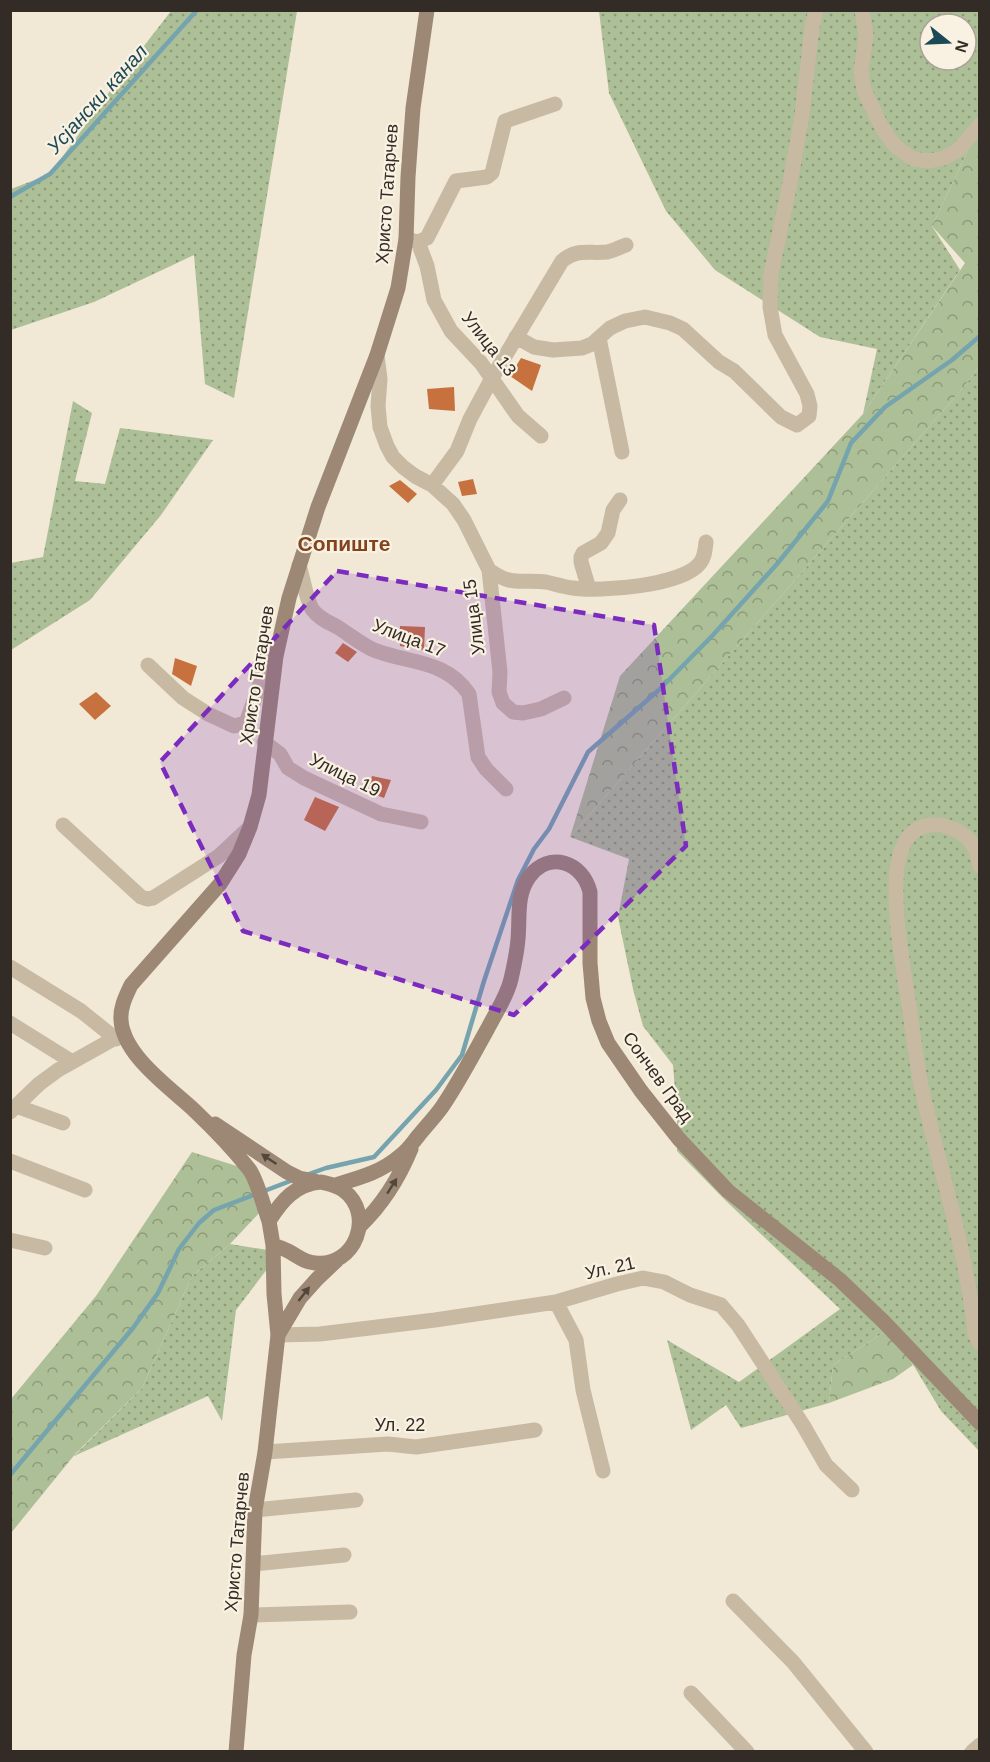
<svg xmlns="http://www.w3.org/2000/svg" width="990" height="1762" font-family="Helvetica,sans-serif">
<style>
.grass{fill:url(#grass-dots);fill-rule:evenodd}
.forest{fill:url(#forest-crowns)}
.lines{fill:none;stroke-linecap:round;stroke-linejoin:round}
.stream{stroke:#75a4ae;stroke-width:4.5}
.building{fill:#c7723e}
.street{stroke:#c8b9a3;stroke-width:15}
.secondary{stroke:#9c8874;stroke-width:15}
.oneway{fill:#52473d}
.marked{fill:#7b2cbf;fill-opacity:0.2;stroke:#7b2cbf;stroke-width:4.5;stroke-dasharray:12 8;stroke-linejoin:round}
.labels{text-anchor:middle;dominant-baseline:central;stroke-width:4.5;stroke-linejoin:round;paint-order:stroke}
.street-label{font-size:18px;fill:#332b25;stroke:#f9f2e2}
.water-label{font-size:20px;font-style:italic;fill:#1b4955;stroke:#f9f2e2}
.quarter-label{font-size:21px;font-weight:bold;fill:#83431d;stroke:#f9f2e2}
</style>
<defs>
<pattern id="grass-dots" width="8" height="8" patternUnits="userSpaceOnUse" patternTransform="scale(1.5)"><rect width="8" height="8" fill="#acbf97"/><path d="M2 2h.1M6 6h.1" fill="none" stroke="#8d9b7b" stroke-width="1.8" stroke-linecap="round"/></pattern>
<pattern id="forest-crowns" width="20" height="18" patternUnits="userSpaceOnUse" patternTransform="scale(1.5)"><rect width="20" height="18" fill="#acbf97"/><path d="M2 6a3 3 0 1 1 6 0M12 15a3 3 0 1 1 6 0" fill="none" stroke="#8d9b7b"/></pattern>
</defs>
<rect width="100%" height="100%" fill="#f1e8d6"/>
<path class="grass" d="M171 11H297L234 398 205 384 194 255 94 302 11 330V189L50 174 120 77Z
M599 11H979V127L932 226 960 270 863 414 877 349 820 337 715 270 666 211 609 93ZM930 24H966V60H930Z
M979 367V1451L941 1411 891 1328 833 1365 829 1403 741 1428 726 1405 691 1430 667 1340 739 1382 840 1309 725 1200 677 1151V1116L673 1065 643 1026 633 989 618 917 629 859 570 837 963 388Z
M73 401 92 413 75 481 105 484 120 428 213 440 161 515 90 600 11 650V563L43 557Z
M230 1244 280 1252 236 1310 222 1421 208 1396 74 1456 142 1388 192 1276Z"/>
<path class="forest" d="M979 127V367L963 388 570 837 620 676 863 414 965 263 932 226Z
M192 1152 243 1168 260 1212 230 1244 192 1276 142 1388 76 1453 11 1533V1399L96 1296Z
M891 1328 913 1365 893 1379 829 1403 833 1365Z"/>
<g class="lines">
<path class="stream" d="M10 197 50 174 197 10
M309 1174 326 1168 374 1157 436 1090 462 1055 484 981 518 880 534 849 549 829 588 752 660 689 713 635 777 564 828 501 851 443 885 407 952 360 980 336
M10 1475 133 1328 158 1293 179 1249 199 1223 214 1210 293 1180"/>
</g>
<path class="building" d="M521 358 541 365 532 391 510 376Z
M454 387 455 411 429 409 427 389Z
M473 479 477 494 462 496 458 482Z
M400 480 417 494 408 503 389 486Z
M400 626 425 627 424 650 400 646Z
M343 643 357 652 348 662 335 653Z
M175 658 197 666 191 686 172 674Z
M96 692 111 706 95 720 79 704Z
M372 776 391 780 384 798 368 792Z
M315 797 339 807 325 831 304 820Z"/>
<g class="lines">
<path class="street" d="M862 10 866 35 861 72 864 90 882 128 895 146 913 159 929 161 944 158 958 150 980 125
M406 239 418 242 427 266 434 300 451 331 481 363 518 416 541 436
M418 242 427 238 456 181 487 177 492 173 505 121 555 104
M516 337 534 347 553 350 582 348 592 344 610 328 625 321 645 317 670 323 683 329 719 362 734 371 781 417 797 425 809 416 810 406 807 394 775 335 770 307 771 274 790 183 802 115 812 27 816 10
M599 338 622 452
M377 355 380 379 378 406 380 427 387 446 393 457 403 467 415 476 432 485 453 504 464 520 489 570 500 672 499 692 503 703 513 712 523 713 541 709 564 698
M432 485 457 451 470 419 492 378 562 261C578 248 588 254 607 252 613 251 620 247 626 245
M299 565C303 577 306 599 312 609 319 619 329 622 339 628 350 635 362 645 374 650 409 664 445 659 469 694L478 757 486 769 506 789
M489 570C513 587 520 579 546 582 555 584 564 587 573 588 600 592 683 586 700 563 705 557 705 550 706 542
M589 589 581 562V557L583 553 601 543 608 533 613 510 620 500
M148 665 183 698 208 714 234 726 246 723 260 684 276 656
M264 742 280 754 288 768 304 778 381 814 421 822
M63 825 141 897 147 899 153 898 219 856 250 827
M980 866C978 859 976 850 973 845 960 826 932 818 913 832 900 842 896 868 896 883 895 918 901 952 906 987 912 1021 915 1056 922 1090 940 1171 967 1251 975 1334L980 1344
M10 967 81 1011 116 1039
M10 1023 71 1061
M16 1106 63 1123
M10 1112 39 1084 58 1070 124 1033
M10 1161 85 1190
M10 1240 45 1248
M556 1302 576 1340 583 1390 603 1471
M278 1335 320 1334 435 1320 556 1302 617 1284 643 1278 664 1282 690 1295 721 1305 738 1325 803 1425 826 1465 852 1490
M265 1452 388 1444 416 1447 535 1430
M255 1510 356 1500
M253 1564 344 1555
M733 1601 793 1662 866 1752
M251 1615 350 1612
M691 1693 747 1752
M972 1752 980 1745"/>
<path class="secondary" d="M215 1124 287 1172 299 1178 315 1181
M321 1182C329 1184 336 1185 343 1190 376 1214 355 1268 315 1263 304 1262 299 1257 290 1252 285 1249 278 1247 273 1245L269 1221C282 1200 296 1184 321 1182Z
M335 1185C359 1178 382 1172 401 1155 408 1150 413 1142 419 1135 426 1126 435 1117 442 1107 459 1082 473 1055 488 1028 496 1012 507 997 511 979 514 966 517 952 518 939 520 918 516 895 529 877 549 850 583 862 590 892V963L593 998 599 1021 608 1043 641 1091 679 1139 728 1191 840 1280 884 1322 980 1423
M269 1221C264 1208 257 1179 249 1169 233 1149 214 1129 195 1111 172 1089 123 1056 121 1020 120 1007 126 996 131 985L220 884 239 854 250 827 259 795 276 656 289 598 318 507 377 355 398 288 406 239 408 177 413 108 427 10
M360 1226C382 1205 399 1178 411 1149
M278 1335 300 1298 317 1279 337 1260
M236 1752 244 1655 251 1615 255 1510 265 1452 278 1335 274 1294 273 1245"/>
</g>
<defs><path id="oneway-solid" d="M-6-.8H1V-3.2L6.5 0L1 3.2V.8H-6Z" transform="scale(1.5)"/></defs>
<g class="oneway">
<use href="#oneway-solid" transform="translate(269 1159) rotate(-146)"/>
<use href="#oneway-solid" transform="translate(392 1186) rotate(-58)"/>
<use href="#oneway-solid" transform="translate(304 1294) rotate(-52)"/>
</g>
<path class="marked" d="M337 571 654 625 686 846 514 1015 243 931 160 762Z"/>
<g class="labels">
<g class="street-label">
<text transform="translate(387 194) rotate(-86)">Христо Татарчев</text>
<text transform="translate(489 344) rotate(52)">Улица 13</text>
<text transform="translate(474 617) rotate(-97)">Улица 15</text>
<text transform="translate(409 638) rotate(21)">Улица 17</text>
<text transform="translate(257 675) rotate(-81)">Христо Татарчев</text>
<text transform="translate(345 775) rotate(26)">Улица 19</text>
<text transform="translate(658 1077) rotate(54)">Сончев Град</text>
<text transform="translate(610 1268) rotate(-13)">Ул. 21</text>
<text x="400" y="1425">Ул. 22</text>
<text transform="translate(237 1542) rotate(-85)">Христо Татарчев</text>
</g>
<g class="water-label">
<text transform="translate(97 99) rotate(-48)">Усјански канал</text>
</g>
<g class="quarter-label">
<text x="344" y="543">Сопиште</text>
</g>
</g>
<rect width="990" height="1762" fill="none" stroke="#332b25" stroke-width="24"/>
<g transform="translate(948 42) rotate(108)"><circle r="28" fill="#f9f2e2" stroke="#aaa296" stroke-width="1.5"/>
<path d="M0-4.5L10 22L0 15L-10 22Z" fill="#1b4955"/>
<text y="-9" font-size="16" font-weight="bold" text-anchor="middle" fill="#332b25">N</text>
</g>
</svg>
